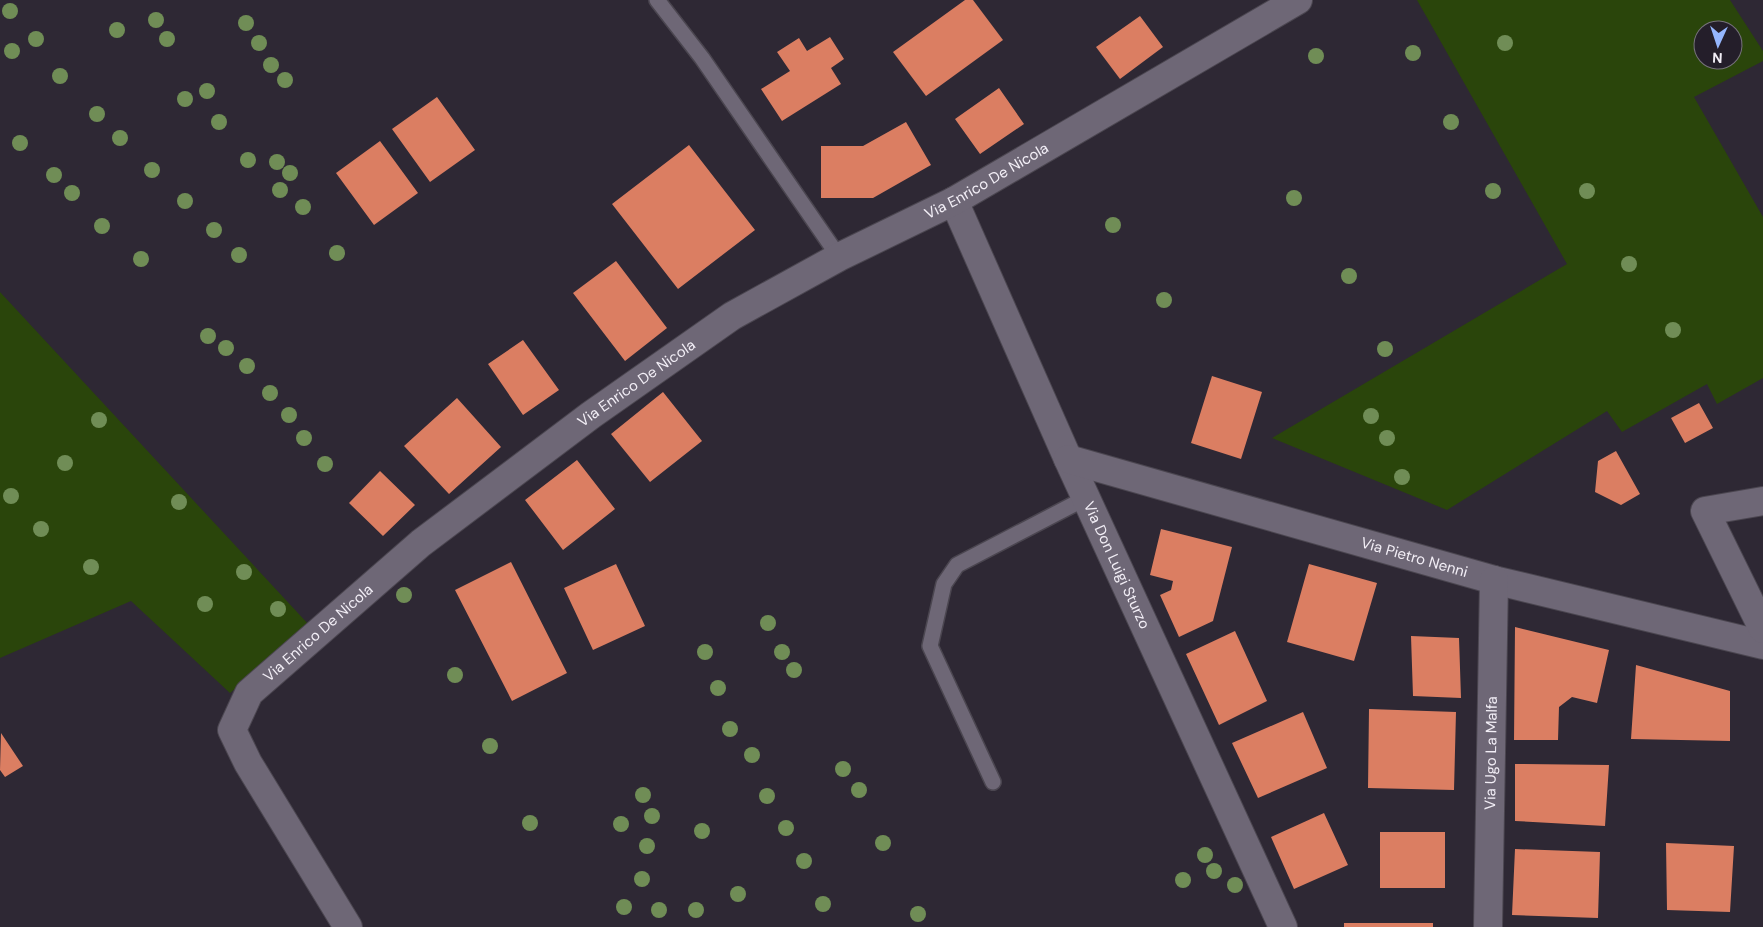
<svg xmlns="http://www.w3.org/2000/svg" width="1763" height="927" font-family="'DM Sans',sans-serif">
<style>
.green{fill:#2a450b;fill-rule:evenodd}
.building{fill:#db7e62}
.lines{fill:none;stroke-linecap:round;stroke-linejoin:round}
.lane-casing{stroke:#4b4650;stroke-width:18}
.street-casing{stroke:#4b4650;stroke-width:30}
.lane{stroke:#6e6776;stroke-width:15}
.street{stroke:#6e6776;stroke-width:28}
.tree{fill:#708d56}
.labels{text-anchor:middle;dominant-baseline:central;stroke-width:5;stroke-linejoin:round;paint-order:stroke}
.street-label{font-size:15px;fill:#f2eef6;stroke:#241e2a}
</style>
<rect width="100%" height="100%" fill="#2e2834"/>
<path class="green" d="M1417 0H1730L1763 51V61L1694 97 1763 217V378L1717 404 1707 384 1622 432 1607 411 1447 510 1272 438 1567 264ZM1703 30H1733V60H1703Z
M0 292 310 626 230 693 131 601 0 658Z"/>
<path class="building" d="M965 0H973L1003 40 926 96 893 52Z
M1140 16 1163 47 1120 79 1096 47Z
M830 37 844 59 831 68 841 84 782 121 761 89 790 71 777 52 799 38 807 51Z
M999 88 1024 124 980 154 955 119Z
M437 97 475 150 430 182 392 129Z
M906 122 931 165 873 198H821V146H863Z
M380 141 418 193 374 225 336 173Z
M689 145 755 230 678 289 612 204Z
M616 261 667 328 625 361 573 293Z
M523 340 559 390 523 415 488 364Z
M1212 376 1262 392 1241 459 1191 443Z
M663 392 702 441 650 482 611 434Z
M457 398 501 447 449 494 404 446Z
M1699 403 1713 428 1685 443 1671 418Z
M1616 451 1640 494 1621 505 1595 492 1598 461Z
M577 460 615 509 563 550 525 500Z
M380 471 415 505 383 536 349 503Z
M1161 529 1232 547 1213 621 1179 637 1160 595 1171 590 1173 581 1150 575Z
M511 562 567 673 512 701 455 590Z
M616 564 645 626 593 650 564 588Z
M1309 564 1377 583 1354 661 1287 642Z
M1515 627 1609 650 1597 703 1572 697 1559 707 1558 740H1514Z
M1235 631 1267 701 1219 725 1186 654Z
M1411 636 1459 638 1461 698 1413 696Z
M1636 665 1730 691V741L1631 739Z
M1369 709 1456 712 1454 790 1368 788Z
M1303 712 1327 768 1258 798 1232 743Z
M1 733 23 766 5 777 0 770Z
M1515 764 1609 765 1605 826 1515 821Z
M1324 813 1348 865 1294 889 1271 837Z
M1380 832H1445V888H1380Z
M1666 843 1734 846 1730 912 1667 910Z
M1515 849 1600 852 1598 918 1512 915Z
M1344 923H1433V927H1344Z"/>
<g class="lines">
<defs>
<path id="lane" d="M657 0 702 58 839 257
M993 782 930 646 944 584 957 565 1086 498"/>
<g id="street">
<path id="s1" d="M954 201 1068 459 1283 927"/>
<path id="s2" d="M1068 459 1494 580 1763 645"/>
<path d="M1763 501 1705 511 1763 629"/>
<path id="s3" d="M348 927 248 763 232 730 249 693 421 543 591 415 732 316 839 257 954 201 1298 0"/>
<path id="s4" d="M1488 927 1494 580"/>
</g>
</defs>
<use href="#lane" class="lane-casing"/>
<use href="#street" class="street-casing"/>
<use href="#lane" class="lane"/>
<use href="#street" class="street"/>
</g>
<g class="tree">
<circle cx="10" cy="11" r="8"/>
<circle cx="156" cy="20" r="8"/>
<circle cx="246" cy="23" r="8"/>
<circle cx="117" cy="30" r="8"/>
<circle cx="36" cy="39" r="8"/>
<circle cx="167" cy="39" r="8"/>
<circle cx="259" cy="43" r="8"/>
<circle cx="1505" cy="43" r="8"/>
<circle cx="12" cy="51" r="8"/>
<circle cx="1413" cy="53" r="8"/>
<circle cx="1316" cy="56" r="8"/>
<circle cx="271" cy="65" r="8"/>
<circle cx="60" cy="76" r="8"/>
<circle cx="285" cy="80" r="8"/>
<circle cx="207" cy="91" r="8"/>
<circle cx="185" cy="99" r="8"/>
<circle cx="97" cy="114" r="8"/>
<circle cx="219" cy="122" r="8"/>
<circle cx="1451" cy="122" r="8"/>
<circle cx="120" cy="138" r="8"/>
<circle cx="20" cy="143" r="8"/>
<circle cx="248" cy="160" r="8"/>
<circle cx="277" cy="162" r="8"/>
<circle cx="152" cy="170" r="8"/>
<circle cx="290" cy="173" r="8"/>
<circle cx="54" cy="175" r="8"/>
<circle cx="280" cy="190" r="8"/>
<circle cx="1493" cy="191" r="8"/>
<circle cx="1587" cy="191" r="8"/>
<circle cx="72" cy="193" r="8"/>
<circle cx="1294" cy="198" r="8"/>
<circle cx="185" cy="201" r="8"/>
<circle cx="303" cy="207" r="8"/>
<circle cx="1113" cy="225" r="8"/>
<circle cx="102" cy="226" r="8"/>
<circle cx="214" cy="230" r="8"/>
<circle cx="337" cy="253" r="8"/>
<circle cx="239" cy="255" r="8"/>
<circle cx="141" cy="259" r="8"/>
<circle cx="1629" cy="264" r="8"/>
<circle cx="1349" cy="276" r="8"/>
<circle cx="1164" cy="300" r="8"/>
<circle cx="1673" cy="330" r="8"/>
<circle cx="208" cy="336" r="8"/>
<circle cx="226" cy="348" r="8"/>
<circle cx="1385" cy="349" r="8"/>
<circle cx="247" cy="366" r="8"/>
<circle cx="270" cy="393" r="8"/>
<circle cx="289" cy="415" r="8"/>
<circle cx="1371" cy="416" r="8"/>
<circle cx="99" cy="420" r="8"/>
<circle cx="304" cy="438" r="8"/>
<circle cx="1387" cy="438" r="8"/>
<circle cx="65" cy="463" r="8"/>
<circle cx="325" cy="464" r="8"/>
<circle cx="1402" cy="477" r="8"/>
<circle cx="11" cy="496" r="8"/>
<circle cx="179" cy="502" r="8"/>
<circle cx="41" cy="529" r="8"/>
<circle cx="91" cy="567" r="8"/>
<circle cx="244" cy="572" r="8"/>
<circle cx="404" cy="595" r="8"/>
<circle cx="205" cy="604" r="8"/>
<circle cx="278" cy="609" r="8"/>
<circle cx="768" cy="623" r="8"/>
<circle cx="705" cy="652" r="8"/>
<circle cx="782" cy="652" r="8"/>
<circle cx="794" cy="670" r="8"/>
<circle cx="455" cy="675" r="8"/>
<circle cx="718" cy="688" r="8"/>
<circle cx="730" cy="729" r="8"/>
<circle cx="490" cy="746" r="8"/>
<circle cx="752" cy="755" r="8"/>
<circle cx="843" cy="769" r="8"/>
<circle cx="859" cy="790" r="8"/>
<circle cx="643" cy="795" r="8"/>
<circle cx="767" cy="796" r="8"/>
<circle cx="652" cy="816" r="8"/>
<circle cx="530" cy="823" r="8"/>
<circle cx="621" cy="824" r="8"/>
<circle cx="786" cy="828" r="8"/>
<circle cx="702" cy="831" r="8"/>
<circle cx="883" cy="843" r="8"/>
<circle cx="647" cy="846" r="8"/>
<circle cx="1205" cy="855" r="8"/>
<circle cx="804" cy="861" r="8"/>
<circle cx="1214" cy="871" r="8"/>
<circle cx="642" cy="879" r="8"/>
<circle cx="1183" cy="880" r="8"/>
<circle cx="1235" cy="885" r="8"/>
<circle cx="738" cy="894" r="8"/>
<circle cx="823" cy="904" r="8"/>
<circle cx="624" cy="907" r="8"/>
<circle cx="659" cy="910" r="8"/>
<circle cx="696" cy="910" r="8"/>
<circle cx="918" cy="914" r="8"/>
</g>
<g class="labels">
<g class="street-label">
<text stroke="none"><textPath href="#s3" startOffset="1171">Via Enrico De Nicola</textPath></text>
<text stroke="none"><textPath href="#s3" startOffset="766">Via Enrico De Nicola</textPath></text>
<text stroke="none"><textPath href="#s2" startOffset="360">Via Pietro Nenni</textPath></text>
<text stroke="none"><textPath href="#s1" startOffset="399">Via Don Luigi Sturzo</textPath></text>
<text stroke="none"><textPath href="#s3" startOffset="361">Via Enrico De Nicola</textPath></text>
<text stroke="none"><textPath href="#s4" startOffset="174">Via Ugo La Malfa</textPath></text>
</g>
</g>
<g transform="translate(1718 45) rotate(183)"><circle r="24" fill="#241e2a" stroke="#76717c"/>
<path d="M0-4L9 19L0 12L-9 19Z" fill="#95b6fd"/>
<text y="-8" font-size="14" font-weight="bold" text-anchor="middle" fill="#f2eef6">N</text>
</g>
</svg>
